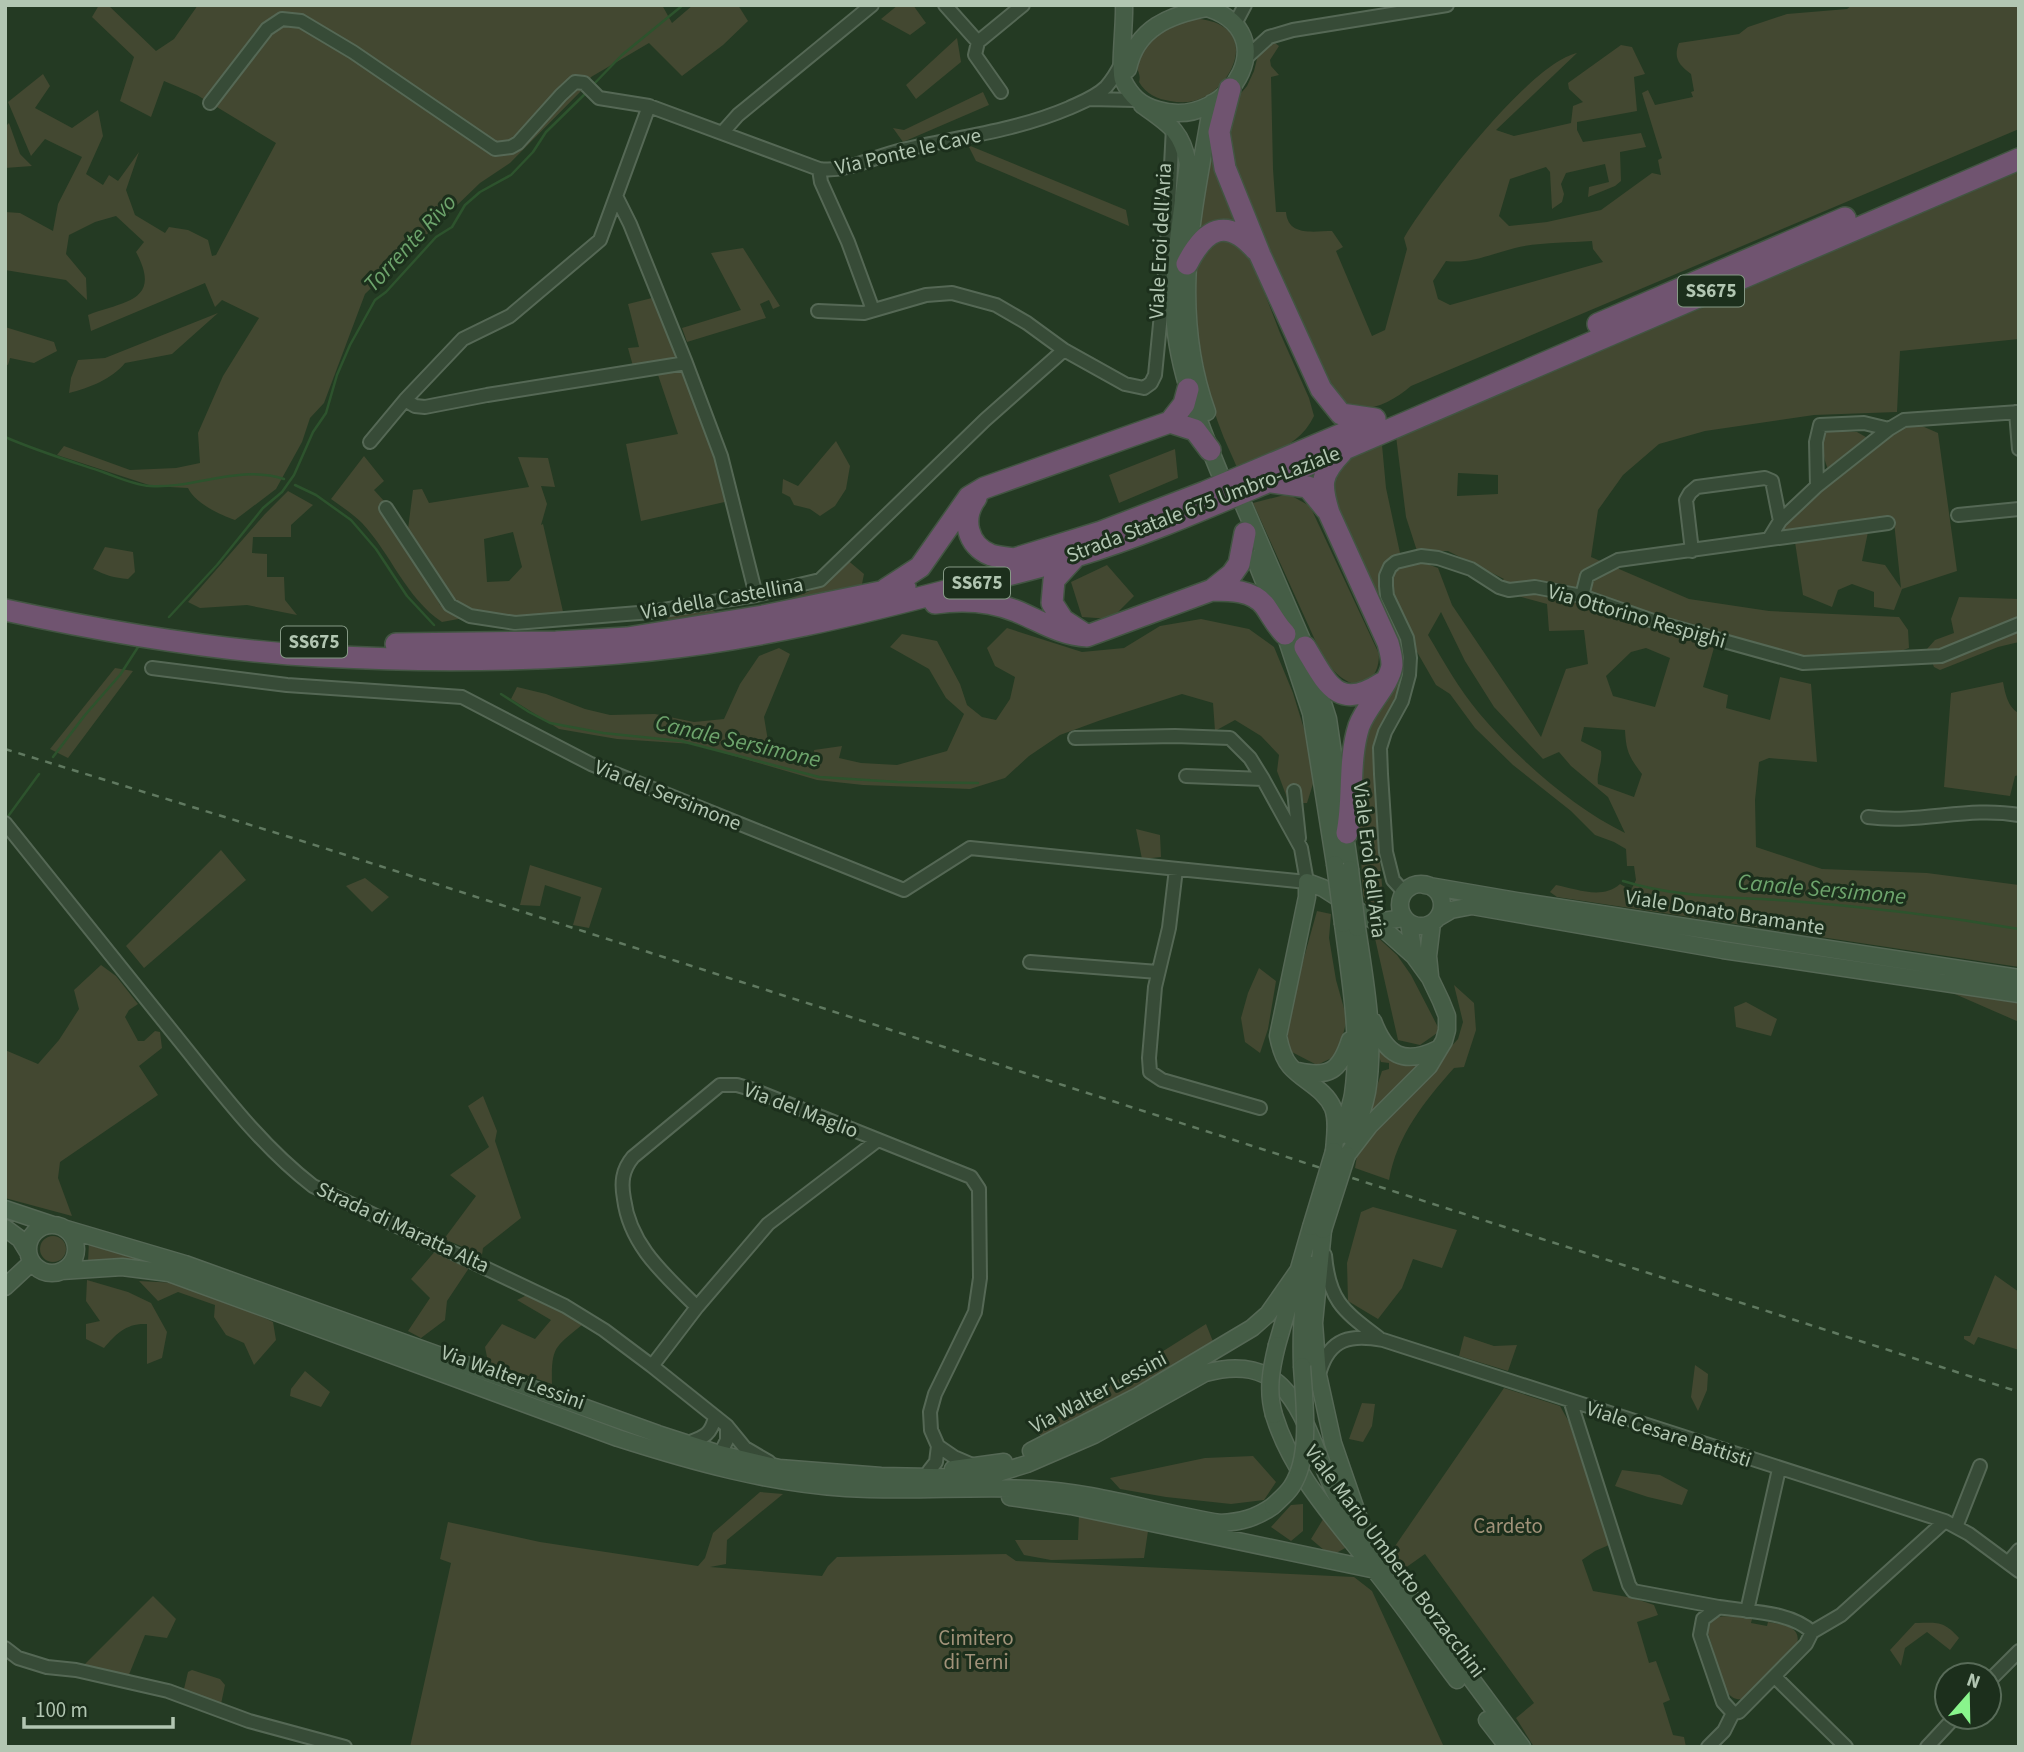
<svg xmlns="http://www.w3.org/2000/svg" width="2024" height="1752" font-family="'Source Sans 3',sans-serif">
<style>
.green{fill:#434831;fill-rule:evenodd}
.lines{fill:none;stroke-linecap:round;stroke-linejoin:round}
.stream{stroke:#2d532d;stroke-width:2.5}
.street-casing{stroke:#556855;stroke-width:16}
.secondary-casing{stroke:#556855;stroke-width:19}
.highway-casing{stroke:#425542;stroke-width:24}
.street{stroke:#374b37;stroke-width:12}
.secondary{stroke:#455d46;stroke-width:16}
.highway{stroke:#705470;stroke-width:21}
.rail{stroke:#607960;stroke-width:2.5;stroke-dasharray:7 7;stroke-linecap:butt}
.secondary-bridge-casing{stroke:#556855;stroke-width:19;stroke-linecap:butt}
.secondary-bridge{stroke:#455d46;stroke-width:16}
.labels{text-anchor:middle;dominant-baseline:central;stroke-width:6;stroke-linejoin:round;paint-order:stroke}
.shield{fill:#1c2f1c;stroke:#859985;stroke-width:2}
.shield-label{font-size:19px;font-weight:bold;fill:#b2c6b2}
.street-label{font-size:21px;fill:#b2c6b2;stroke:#1c2f1c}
.park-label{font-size:21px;fill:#a19279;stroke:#1c2f1c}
.water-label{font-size:23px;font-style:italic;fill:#6da46c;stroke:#1c2f1c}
</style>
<rect width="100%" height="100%" fill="#243a23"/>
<path class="green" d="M99 5H108L156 51 174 39 198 5H662L672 23 693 5H738L748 21 723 45 682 76 649 43 591 77 583 89 510 163 480 183 365 294 324 403 310 418 302 442 276 489 235 520C220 515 195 503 188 488L152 486 57 455 64 446 130 470 176 468 200 463 198 433 223 376 259 318 222 300 215 307 205 283 91 331 88 315C123 301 163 302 136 252L144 242 116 216 95 222 69 235 66 254 86 278 87 300 66 280 5 270V212L20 213 53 231 58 204 82 157 45 139 31 156 8 102 43 74 50 86 35 108 72 128 98 110 103 136 86 174 103 185 109 175 118 181 139 152 126 190 135 215 165 233 169 227 188 230 208 240 212 256 216 255 276 143 197 95 164 81 151 117 120 101 134 57 92 17Z
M898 5H913L926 23 910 35 881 19Z
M1852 5H2019V129L1411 386C1390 404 1361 418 1337 401L1239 186 1227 125 1236 99 1247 86 1254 71 1258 55 1264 48 1275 43 1279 46 1270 60 1271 66 1279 75 1271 77 1273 169 1276 212H1286C1288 237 1314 231 1332 231L1343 247 1336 251 1372 336 1385 330 1407 249 1404 238C1430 194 1529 64 1577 53L1496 130 1514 136 1571 123 1573 106 1583 102 1569 89 1568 83 1621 45 1632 47 1645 74 1634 77 1637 111 1577 122V130L1583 142 1641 133 1646 147 1620 152 1621 181 1615 186 1588 197 1589 187 1609 182 1605 164 1566 173 1561 184 1564 194 1562 202 1552 209 1550 172 1546 167 1510 179 1499 216 1509 226 1547 222 1601 210 1652 173 1661 175 1658 160 1662 158 1642 93 1648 90 1655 105 1693 97 1691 92 1694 91 1691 74C1679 65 1673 58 1679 43L1739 34 1748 27 1787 14 1847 9ZM1592 241 1593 249 1603 262 1450 305 1438 299 1433 281 1446 261C1471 264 1491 254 1515 248 1539 242 1567 243 1592 241Z
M1195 18C1206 20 1216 21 1225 28 1251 48 1226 88 1202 98 1192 103 1181 103 1170 101 1157 99 1146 94 1139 82 1141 75 1138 73 1137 66 1137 56 1154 33 1162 28 1170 23 1185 21 1195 18Z
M957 38 961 62 916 99 906 85Z
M983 92 989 105 903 142 893 128 904 130Z
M9 123 20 154 32 166 5 168V127Z
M1212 140 1243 230 1197 234Z
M968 145 1126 210 1129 226 976 161Z
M2019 168V339L1900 351 1897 412 1814 415 1705 431 1659 444 1623 475 1598 510 1591 557 1689 599 1769 611 1899 617 1908 630 1909 648 1898 652 1814 657 1715 644 1703 687 1728 695 1726 708 1770 720 1780 677 1811 684 1817 762 1769 758 1759 762 1755 800 1756 847 1822 869 1927 873 2019 885V967L1557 897 1550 892 1556 885C1577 889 1602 900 1620 884L1631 890 1636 880 1634 866H1627L1626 849 1614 842 1595 835 1571 811 1513 765 1475 728 1450 694 1436 685 1413 645 1407 647 1400 657 1332 500 1330 480 1342 462 1382 445 1386 488 1400 553C1383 561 1380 569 1379 587L1383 591C1391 587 1394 579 1394 570L1417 560 1438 568 1452 605 1541 737 1566 669 1588 664 1584 630 1549 631 1547 604 1489 588 1504 579 1448 551H1417L1406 517 1396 436 1430 421 1465 409ZM1458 473 1498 475V494L1457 496ZM1441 612 1465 661 1494 707 1543 759 1559 752 1571 766 1608 797 1625 833C1572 807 1517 758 1479 713 1459 689 1444 662 1428 635ZM1646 648 1670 658 1655 707 1613 696 1606 676 1631 652ZM1584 727 1625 730C1626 751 1629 757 1642 774L1634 797 1598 784C1596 772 1603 763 1601 751L1581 741Z
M1223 240 1239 245 1250 255 1280 333 1309 398 1314 416C1300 446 1267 456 1238 470 1232 455 1224 440 1219 425 1207 393 1183 282 1200 254 1206 245 1213 242 1223 240Z
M743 248 780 306 773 309 769 300 760 304 766 318 687 342 682 328 741 310 711 253Z
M656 297 678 358 633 366 628 348 639 347 628 304Z
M218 313 172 354 125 363C112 379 89 388 69 393L71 378 78 360 105 358Z
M5 327 54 342 57 351 34 363 10 358 8 365 5 364Z
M685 367 716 455 729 501 641 521 626 444 678 434 657 372Z
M1922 426 1938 433 1957 571 1902 589 1894 610 1874 607V592L1852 584 1838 590 1832 607 1803 595 1795 542 1868 532 1862 561 1885 565 1901 588 1894 522 1888 518 1781 534V529L1799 509 1835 480C1823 465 1821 449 1825 430L1857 432 1880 445 1902 427Z
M836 441 850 466 846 489 835 506 820 516 810 509 794 505 790 497 782 493 783 479 798 486Z
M1175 449 1178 478 1119 503 1109 475Z
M364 456 384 481 374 490 384 501 382 509 430 584 440 605 464 618 442 622C406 598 391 554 362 523 353 514 342 507 331 499Z
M518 457 548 458 555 487 541 486 547 504 541 525 543 524 564 616 508 617 471 612 456 602 408 529 413 490 422 489 429 503 529 487ZM513 532 522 567 509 581 487 582 484 539Z
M288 491 313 505 291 525V537H253L252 553 267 554V577H284L285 600 297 615 247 605 200 608 188 602 265 514Z
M1288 494 1310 506 1379 654C1379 668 1375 676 1364 686 1345 684 1336 674 1324 660L1253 503Z
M105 547 133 552 135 572 128 579C114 578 105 575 93 569Z
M845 558 864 574 861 589 672 625 663 612 705 605 717 613C748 607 785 603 814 589 825 583 836 567 845 558Z
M1107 565 1134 596 1111 619 1082 617 1071 582Z
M1959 597 2019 599V642L1998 647 1940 670 1934 667 1927 649 1935 640 1954 633 1951 619Z
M1201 619 1249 629 1274 647 1293 693 1317 771 1307 803H1289L1277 771 1279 755 1261 736 1235 720 1215 731 1213 703 1182 694 1101 720 1060 735 1029 756 1005 778 970 789 863 785 817 780 693 744 617 739 559 729 511 699 517 687 546 694 585 709 610 715 655 714 694 722 724 719 740 684 759 656 779 648 790 654 764 717 769 747 815 762 814 750 842 746 839 758 861 763 897 765 947 751 964 714 946 698 929 669 890 647 902 634 937 641 960 684 967 705 982 717 996 720 1010 699 1015 677 995 666 987 648 1007 628 1082 652 1124 648 1160 626Z
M115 668 133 671 68 758 50 749Z
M1398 678 1400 684 1399 690 1381 729 1374 754 1378 839 1383 896 1381 903 1366 904 1363 895 1357 781 1369 722Z
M2003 682C2005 693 2008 708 2019 713V775L2015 776 2010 796 1944 787 1951 693Z
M1136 829 1160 835 1161 857 1142 859Z
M221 850 246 880 144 968 126 946Z
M530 865 602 888 589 928 573 925 581 897 545 885 540 906 520 905Z
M365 878 389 897 372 912 346 886Z
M1317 911 1331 914 1329 938 1336 980 1347 1019 1338 1055 1317 1065 1288 1050V1015Z
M1374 934 1397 955 1411 975 1440 1031 1420 1045 1398 1040Z
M101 965 116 976 138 1004 129 1010 125 1017 138 1041H144L155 1031 160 1032 162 1048 139 1066 158 1095 60 1162 58 1178 72 1216 5 1198V1050L38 1064 59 1040 79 1009 74 990Z
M1259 968 1276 981 1268 1029 1260 1053 1245 1042 1241 1018 1248 993Z
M1454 985 1474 1003 1476 1030 1464 1067 1454 1068C1424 1102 1397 1135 1389 1180L1355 1168 1358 1149 1458 1039 1463 1022Z
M1948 991 2019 998V1022Z
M1746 1002 1777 1019 1771 1036 1736 1027 1734 1007Z
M1381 1047 1420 1063 1422 1067 1376 1111 1370 1107 1382 1071 1389 1069V1063L1381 1062 1378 1054Z
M483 1096 497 1131 495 1141 521 1218 483 1248 482 1255 444 1239 476 1196 450 1175 489 1147 468 1106Z
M1373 1207 1457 1230 1442 1268 1413 1259 1402 1288 1378 1319 1348 1301 1347 1263 1361 1212Z
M40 1249a13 13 0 1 1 26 0a13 13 0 1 1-26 0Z
M89 1242 152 1261V1266L88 1262Z
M437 1249 469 1268 447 1301 445 1320 421 1338 408 1331 430 1298 411 1279Z
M1995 1275 2019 1292V1350L1978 1337 1974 1345 1964 1339V1336H1970Z
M87 1280 128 1292 151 1303 167 1332 162 1358 147 1364V1324C126 1323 116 1334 104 1348L86 1339V1324L100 1321 86 1301Z
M139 1281 177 1283 232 1303 273 1322 276 1340 254 1365 244 1343 226 1335 214 1317 215 1305 178 1292 158 1301Z
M527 1295 567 1313 583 1324C556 1347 551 1345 552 1384L488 1362 485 1347 502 1324 535 1339 551 1320 517 1300Z
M1206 1324 1214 1344 1043 1437 1035 1432Z
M1464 1336 1494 1346 1517 1345 1508 1371 1459 1356Z
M1695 1365 1708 1374 1707 1390 1698 1411 1691 1397Z
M305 1371 330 1392 321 1407 290 1396 291 1389Z
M1504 1388 1560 1406 1569 1422 1609 1545 1595 1551 1582 1560 1593 1591 1633 1598 1654 1605 1658 1615 1637 1622 1649 1663 1656 1661 1670 1700 1663 1703 1673 1735 1684 1737 1686 1747H1534L1516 1718 1534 1703 1425 1554 1401 1571 1393 1549Z
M1362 1403 1375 1404 1372 1426 1363 1442 1349 1439Z
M1253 1456 1276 1482 1264 1500 1231 1504 1166 1497 1120 1489 1110 1478 1205 1458Z
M1622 1470 1660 1475 1688 1490 1682 1505 1648 1497 1615 1486Z
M760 1492 783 1494 727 1540 726 1564 710 1567 822 1576 828 1566 837 1557 1006 1554 1016 1561 1354 1577 1372 1591 1444 1747H410L451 1563 440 1559 448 1522 540 1542 698 1566 705 1558 713 1533Z
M1303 1504V1531L1291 1541 1271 1527 1291 1505Z
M1079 1515 1148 1531 1144 1558 1051 1560 1024 1555 1015 1540H1078Z
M1325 1516 1347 1547 1331 1556 1311 1539Z
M153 1596 176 1619 167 1638 145 1635 128 1677 82 1667Z
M1739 1614 1752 1619 1751 1623 1767 1626 1768 1622C1783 1625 1804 1626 1796 1647L1747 1698C1738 1701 1732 1699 1726 1691L1708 1633C1711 1609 1725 1620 1739 1614Z
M1915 1623C1937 1623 1943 1620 1959 1638L1950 1650 1927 1632 1905 1648 1901 1666 1890 1650Z
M192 1670 220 1679 225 1685 221 1704 183 1693 188 1672Z"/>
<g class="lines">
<path class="stream" d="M591 87 622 55 683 5
M5 437C37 451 70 461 103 472 117 477 134 485 150 486 195 489 239 464 284 479
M295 485 316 495 351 520 376 549 407 596 434 625
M169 617 217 565 263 508 282 492 294 475 313 432 326 413 337 375 350 345 375 300 386 292 436 237 452 227 465 205 480 192 511 175 533 152 546 132 587 92
M501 694 529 712 550 723 603 733 681 741 819 777 898 782 978 783
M53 757 85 715 120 675 140 644
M9 815 39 774
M1623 881C1677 898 1736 897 1792 901 1868 907 1943 916 2019 929"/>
<defs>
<path id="street" d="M945 5 978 42 1023 5
M1235 24 1245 5
M978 42 975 55 1001 92
M1247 57 1269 37 1293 30 1447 5
M1089 99 1136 100
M210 103 267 29 282 19 301 21 353 52 495 149 511 147 518 143 561 95 575 82 584 83 599 98 649 106
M722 133 738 115 872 5
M819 169 821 182 848 242 873 310
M617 198 630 224 686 363 721 456 756 595
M818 311 864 313 926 295 952 293 996 305 1027 323 1064 350 1125 384 1144 388 1151 383 1155 375 1166 263 1173 127
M405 400 415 406 425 407 487 395 686 363
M2016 412 2019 449
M370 442 405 400 463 339 510 316 600 240 649 106 819 169C848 173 874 156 902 150 959 137 1015 131 1069 108 1082 102 1096 97 1106 87 1112 80 1117 72 1121 64
M1817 486 1816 442 1820 425 1864 423 1889 429
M386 508 450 605 470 616 515 623 651 612 756 595 820 580 985 420 1064 350
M1958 515 2019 509
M1769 539 1780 521 1817 486 1889 429 1904 420 2019 412
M1692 551 1686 500 1690 493 1697 487 1765 478 1772 481 1780 521
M1582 596 1587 576 1618 560 1888 523
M152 668 287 685 462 697 591 764 904 890 970 848 1307 882 1301 848 1263 779 1186 776
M1075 738 1175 736 1230 738 1250 758 1263 779
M1294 791 1299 838
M1868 817C1921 824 1967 806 2019 815
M5 823C63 896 121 968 179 1040 221 1092 260 1145 313 1186L565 1306 604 1330 652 1366 727 1426 745 1448 769 1462
M1176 869 1169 928 1155 987 1149 1058 1150 1072 1162 1080 1260 1108
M1404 892 1393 880 1386 852 1381 774 1380 748 1385 732 1402 701 1409 675 1410 658 1407 638 1387 596 1386 586V576L1390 567 1396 562 1421 556 1438 558 1471 569 1499 587 1509 590 1535 587 1582 596 1659 623 1803 663 1941 656 2019 624
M1030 962 1158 972
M1325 1255C1329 1302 1344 1311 1379 1338
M697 1307C665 1275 630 1246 624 1199 621 1183 622 1170 633 1157L720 1085H737L751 1089 971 1177 979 1189 980 1278 975 1312 935 1394 930 1412 931 1430 938 1446 936 1462 929 1471
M652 1366 697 1307 768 1224 878 1140
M1320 1371C1330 1338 1351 1334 1383 1340L1945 1521 1969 1534 2019 1571
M1571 1403 1629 1585 1633 1591 1719 1607
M688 1443C704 1437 711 1435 715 1417
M938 1446 954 1457 975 1466
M712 1456 720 1454 727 1440V1426
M1956 1527 1980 1466
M2008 1563 2019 1550
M1719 1607C1748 1612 1790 1611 1812 1632L1806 1644 1739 1712 1733 1713 1723 1702 1700 1635 1703 1619Z
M1747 1611 1779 1469
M1812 1632 1841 1615 1945 1521
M5 1648 18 1658 47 1667 76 1670 168 1691 249 1721 345 1747
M1775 1677 1846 1747
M1989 1681 2019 1651
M1708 1747 1724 1731 1733 1713
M1927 1747 1955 1717"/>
<path id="secondary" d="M1124 5C1125 22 1119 70 1123 80 1131 96 1140 105 1158 110 1232 132 1293 23 1194 5
M1128 69C1136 28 1170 15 1207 8
M1142 105C1169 124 1182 131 1188 164 1182 210 1174 257 1174 303 1174 363 1198 420 1220 474
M1207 412C1169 306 1194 210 1212 103
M1244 506 1305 647 1328 719 1350 869
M1255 559 1285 634 1311 713 1335 864
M1400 905a21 21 0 1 1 42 0a21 21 0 1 1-42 0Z
M1424 885 1517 901 2019 978
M1439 917 1451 910 1472 906 1723 950 2019 994
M1376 922 1414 956
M1430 976 1428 956 1432 923
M1373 1021C1386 1055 1403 1066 1438 1049
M1298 1071C1329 1078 1340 1071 1350 1040
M1340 1136C1344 1122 1351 1108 1353 1094 1361 1040 1350 977 1343 924
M1352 1139C1358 1124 1364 1108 1367 1092 1376 1038 1365 981 1357 928
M1334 1151C1335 1137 1338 1121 1333 1108 1325 1089 1303 1081 1290 1066 1283 1058 1280 1046 1278 1036L1307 897V882L1323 888 1376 922 1404 918
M1347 1155 1370 1125 1429 1066 1444 1041 1447 1030V1016L1441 1001 1430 978 1414 956 1409 923
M5 1209 53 1225
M28 1249a24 24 0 1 1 48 0a24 24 0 1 1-48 0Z
M5 1228 20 1239 28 1252
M63 1228 185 1264 658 1434 720 1454 779 1468 881 1476 982 1478 1027 1464 1094 1435 1205 1373C1300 1347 1304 1437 1337 1496 1345 1510 1356 1523 1365 1536
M1323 1230 1314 1323 1318 1375 1333 1443 1365 1536 1522 1747
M61 1271 122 1267 169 1273 618 1438C693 1462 768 1483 846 1488 908 1492 970 1486 1032 1489 1095 1492 1158 1513 1220 1523 1241 1522 1256 1518 1273 1506
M5 1287 32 1262
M1277 1345 1311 1227
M1302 1366C1301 1331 1302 1298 1312 1265
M1274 1415C1292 1474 1336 1520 1373 1568 1402 1604 1429 1643 1457 1680
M1031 1451 1138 1396 1252 1328 1268 1314 1298 1271
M953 1469 1004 1462
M1010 1497 1071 1506 1376 1570
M1487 1720 1508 1747"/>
<path id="highway" d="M1230 89 1219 132 1225 168 1260 255 1321 389 1341 414 1375 419
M1187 264C1205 229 1226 216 1256 250
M1598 324 1845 218
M1170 422 1195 430 1210 450
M1342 452C1320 475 1320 484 1329 513L1388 643C1390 650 1392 658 1392 665 1390 684 1366 706 1359 726 1348 760 1354 799 1347 833
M1272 482 1308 487 1326 509
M976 498C961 518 967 546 991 555 998 557 1007 558 1014 559
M1076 556 1054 580 1052 603 1063 620 1083 633
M1017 558 1101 532 1205 492 1366 424
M886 589 920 567 969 497 984 488 1170 422 1184 404 1188 389
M1212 590C1230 590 1253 590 1265 606 1272 616 1276 625 1285 634
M935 603C962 599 991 601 1016 611 1040 621 1061 635 1087 636L1212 590 1232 574 1239 564 1245 533
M5 610C107 632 216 651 320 656 430 662 542 661 651 650 755 639 856 615 957 588 996 577 1037 569 1076 556 1142 536 1206 508 1270 481L2019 159
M396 644 556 642 627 638 763 616 905 587
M1305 647C1327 683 1337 712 1382 683"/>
</defs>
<use href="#street" class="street-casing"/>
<use href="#secondary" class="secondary-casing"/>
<use href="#highway" class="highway-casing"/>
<use href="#street" class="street"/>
<use href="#secondary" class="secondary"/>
<use href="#highway" class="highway"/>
<path class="rail" d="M5 749 299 840 2019 1392"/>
<defs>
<path id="secondary-bridge" d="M1335 864 1343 924
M1350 869 1357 928
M1311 1227 1334 1151
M1323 1230 1347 1155
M1274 1415C1267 1391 1271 1369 1277 1345
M1273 1506C1279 1500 1287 1494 1292 1486 1312 1455 1304 1401 1302 1366"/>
</defs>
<use href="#secondary-bridge" class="secondary-bridge-casing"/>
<use href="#secondary-bridge" class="secondary-bridge"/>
</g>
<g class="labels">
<g class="shield">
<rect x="1678" y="275.5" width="66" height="31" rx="5"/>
<rect x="944" y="567.5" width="66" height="31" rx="5"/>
<rect x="281" y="626.5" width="66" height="31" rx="5"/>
</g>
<g class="shield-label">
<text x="1711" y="291">SS675</text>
<text x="977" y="583">SS675</text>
<text x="314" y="642">SS675</text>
</g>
<g class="street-label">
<text transform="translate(908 151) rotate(-13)">Via Ponte le Cave</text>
<text transform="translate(1160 241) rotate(-87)">Viale Eroi dell'Aria</text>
<text transform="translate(1203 504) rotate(-21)">Strada Statale 675 Umbro-Laziale</text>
<text transform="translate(722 598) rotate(-10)">Via della Castellina</text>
<text transform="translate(1637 616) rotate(16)">Via Ottorino Respighi</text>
<text transform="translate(668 795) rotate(22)">Via del Sersimone</text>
<text transform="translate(1370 860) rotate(83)">Viale Eroi dell'Aria</text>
<text transform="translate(1725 912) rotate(9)">Viale Donato Bramante</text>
<text transform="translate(801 1110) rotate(21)">Via del Maglio</text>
<text transform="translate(403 1227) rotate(25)">Strada di Maratta Alta</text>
<text transform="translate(513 1377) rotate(20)">Via Walter Lessini</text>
<text transform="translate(1098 1392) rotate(-28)">Via Walter Lessini</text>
<text transform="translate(1669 1434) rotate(18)">Viale Cesare Battisti</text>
<text transform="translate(1395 1561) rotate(53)">Viale Mario Umberto Borzacchini</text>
</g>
<g class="park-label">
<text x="1508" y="1526">Cardeto</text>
<text x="976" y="1638">Cimitero<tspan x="976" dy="24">di Terni</tspan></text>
</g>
<g class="water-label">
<text transform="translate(410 243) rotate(-47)">Torrente Rivo</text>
<text transform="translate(738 741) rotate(13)">Canale Sersimone</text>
<text transform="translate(1822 889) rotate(5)">Canale Sersimone</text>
</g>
</g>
<rect width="2024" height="1752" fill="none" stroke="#b2c6b2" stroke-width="14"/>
<g transform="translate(1968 1696) rotate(20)"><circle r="33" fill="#1c2f1c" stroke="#586b58" stroke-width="2"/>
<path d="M0-5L12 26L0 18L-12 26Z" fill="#89f48c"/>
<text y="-10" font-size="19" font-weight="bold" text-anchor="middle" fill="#b2c6b2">N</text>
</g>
<path d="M24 1717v10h149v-10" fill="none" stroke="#b2c6b2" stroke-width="3.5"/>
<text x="35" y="1717" font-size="21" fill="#b2c6b2" stroke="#1c2f1c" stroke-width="5" paint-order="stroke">100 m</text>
</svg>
